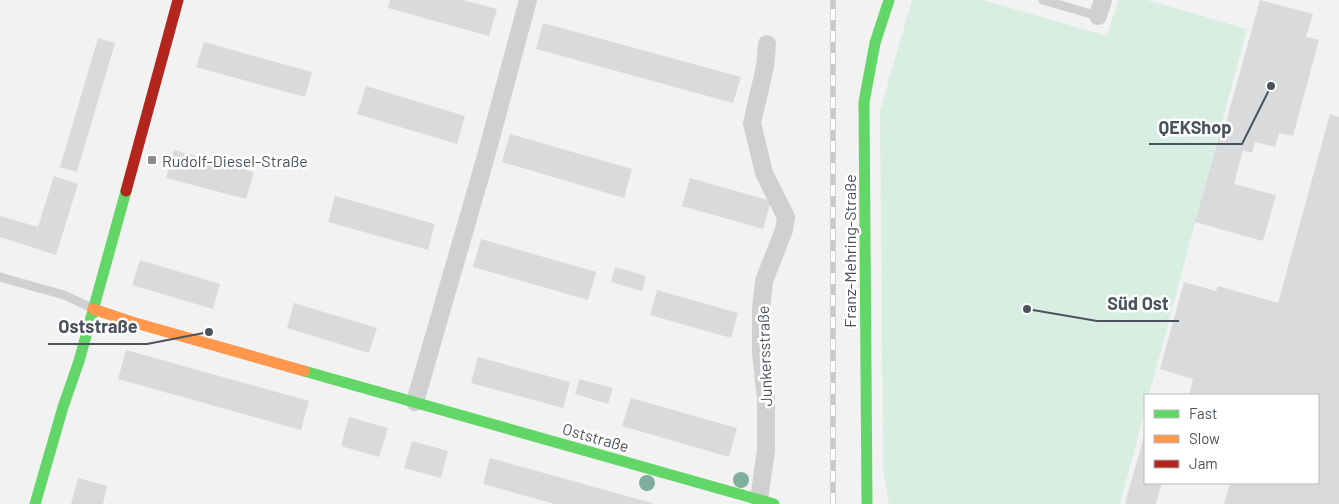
<svg xmlns="http://www.w3.org/2000/svg" width="1339" height="504" font-family="Barlow,sans-serif">
<style>
.green{fill:#d9eee3}
.building{fill:#d9dadb}
.lines{fill:none;stroke-linecap:round;stroke-linejoin:round}
.lane{stroke:#ced0d2;stroke-width:9}
.street{stroke:#ced0d2;stroke-width:18}
.fast{stroke:#63d668;stroke-width:11}
.slow{stroke:#ff974d;stroke-width:11}
.jam{stroke:#b3261e;stroke-width:11}
.rail-casing{stroke:#c8c9cb;stroke-width:5.5}
.rail{stroke:#fff;stroke-width:4;stroke-dasharray:11;stroke-linecap:butt}
.tree{fill:#80ae9c}
.poi-dot{fill:#858a90;stroke:#fff;stroke-width:2}
.labels{text-anchor:middle;dominant-baseline:central;stroke-width:5;stroke-linejoin:round;paint-order:stroke}
.poi-label{font-size:16px;fill:#4b525c;stroke:#fff;text-anchor:start}
.street-label{font-size:16px;fill:#4b525c;stroke:#fff}
.leader{fill:none;stroke:#4b525c;stroke-width:2}
.callout-dot{fill:#4b525c;stroke:#fff;stroke-width:2}
.callout-label{font-size:18px;text-anchor:middle;font-weight:bold;fill:#4b525c;stroke:#fff;stroke-width:5;stroke-linejoin:round;paint-order:stroke}
</style>
<rect width="100%" height="100%" fill="#f2f2f2"/>
<path class="green" d="M912 0H983L1107 36 1118 0H1147L1247 29 1149 395H1145V410L1120 504H889L883 469 880 111Z"/>
<path class="building" d="M390 0H463L497 9 489 36 388 8Z
M1260 0 1313 14 1306 37 1319 40 1293 136 1279 133 1275 147 1255 142 1252 153 1243 150 1234 184 1276 195 1263 241 1195 222 1220 132 1223 133Z
M543 23 741 77 733 103 536 49Z
M98 38 115 43 77 172 60 167Z
M204 42 312 72 305 97 196 67Z
M366 86 465 116 457 144 357 114Z
M1330 114 1339 117V504H1224L1230 483H1318V395H1189L1193 379 1160 369 1184 282 1216 291 1218 286 1278 303Z
M510 134 632 169 624 198 502 162Z
M174 150 254 172 246 199 166 178Z
M54 176 78 184 56 255 0 237V216L38 227Z
M690 178 771 201 763 229 682 206Z
M335 196 435 224 428 250 328 222Z
M481 239 596 272 588 300 473 267Z
M140 260 220 284 213 309 132 285Z
M615 267 646 276 642 291 611 282Z
M657 290 738 313 731 338 650 315Z
M294 303 377 328 369 353 287 328Z
M126 350 309 401 301 430 118 379Z
M478 357 570 382 563 408 471 383Z
M579 379 613 388 608 404 575 394Z
M631 398 737 428 729 457 622 426Z
M349 417 388 428 379 457 341 446Z
M1145 433V483H1162L1156 504H1127L1125 503Z
M412 441 448 451 441 478 404 468Z
M490 458 652 503V504H555L483 484Z
M78 478 107 486 103 504H71Z"/>
<g class="lines">
<path class="lane" d="M1043 0 1098 16
M0 277 64 295 92 308"/>
<path class="street" d="M1098 16 1103 0
M415 402 486 156 528 0
M759 500 766 450V399L761 353V309L764 281 784 230 786 217 764 173 752 123 765 67 767 44"/>
<path class="fast" d="M304 371 774 504
M35 504 63 407 79 361 126 191
M867 504 864 102 875 43 889 0"/>
<path class="slow" d="M93 309 132 322 304 371"/>
<path class="jam" d="M126 191 178 0"/>
<defs>
<path id="rail" d="M833 504V0"/>
</defs>
<use href="#rail" class="rail-casing"/>
<use href="#rail" class="rail"/>
</g>
<g class="tree">
<circle cx="741" cy="480" r="8"/>
<circle cx="647" cy="483" r="8"/>
</g>
<rect class="poi-dot" x="147" y="155" width="10" height="10" rx="2.5"/>
<g class="labels">
<g class="poi-label">
<text x="162" y="160">Rudolf-Diesel-Straße</text>
</g>
<g class="street-label">
<text transform="translate(849 251) rotate(-90)">Franz-Mehring-Straße</text>
<text transform="translate(764 356) rotate(-92)">Junkersstraße</text>
<text transform="translate(596 437) rotate(16)">Oststraße</text>
</g>
</g>
<path class="leader" d="M1271 86L1242 144H1149M1027 309L1097 321H1179M209 332L147 344H48"/>
<g class="callout-dot">
<circle cx="1271" cy="86" r="5"/>
<circle cx="1027" cy="309" r="5"/>
<circle cx="209" cy="332" r="5"/>
</g>
<g class="callout-label">
<text x="1195" y="134">QEKShop</text>
<text x="1138" y="310">Süd Ost</text>
<text x="98" y="333">Oststraße</text>
</g>
<rect x="1144" y="394" width="175" height="90" fill="#ffffff" stroke="#b7babe"/>
<rect x="1154" y="410" width="25" height="8" fill="#63d668" stroke="#b7babe"/>
<text x="1189" y="419" font-size="15" fill="#4b525c">Fast</text>
<rect x="1154" y="435" width="25" height="8" fill="#ff974d" stroke="#b7babe"/>
<text x="1189" y="444" font-size="15" fill="#4b525c">Slow</text>
<rect x="1154" y="460" width="25" height="8" fill="#b3261e" stroke="#b7babe"/>
<text x="1189" y="469" font-size="15" fill="#4b525c">Jam</text>
</svg>
